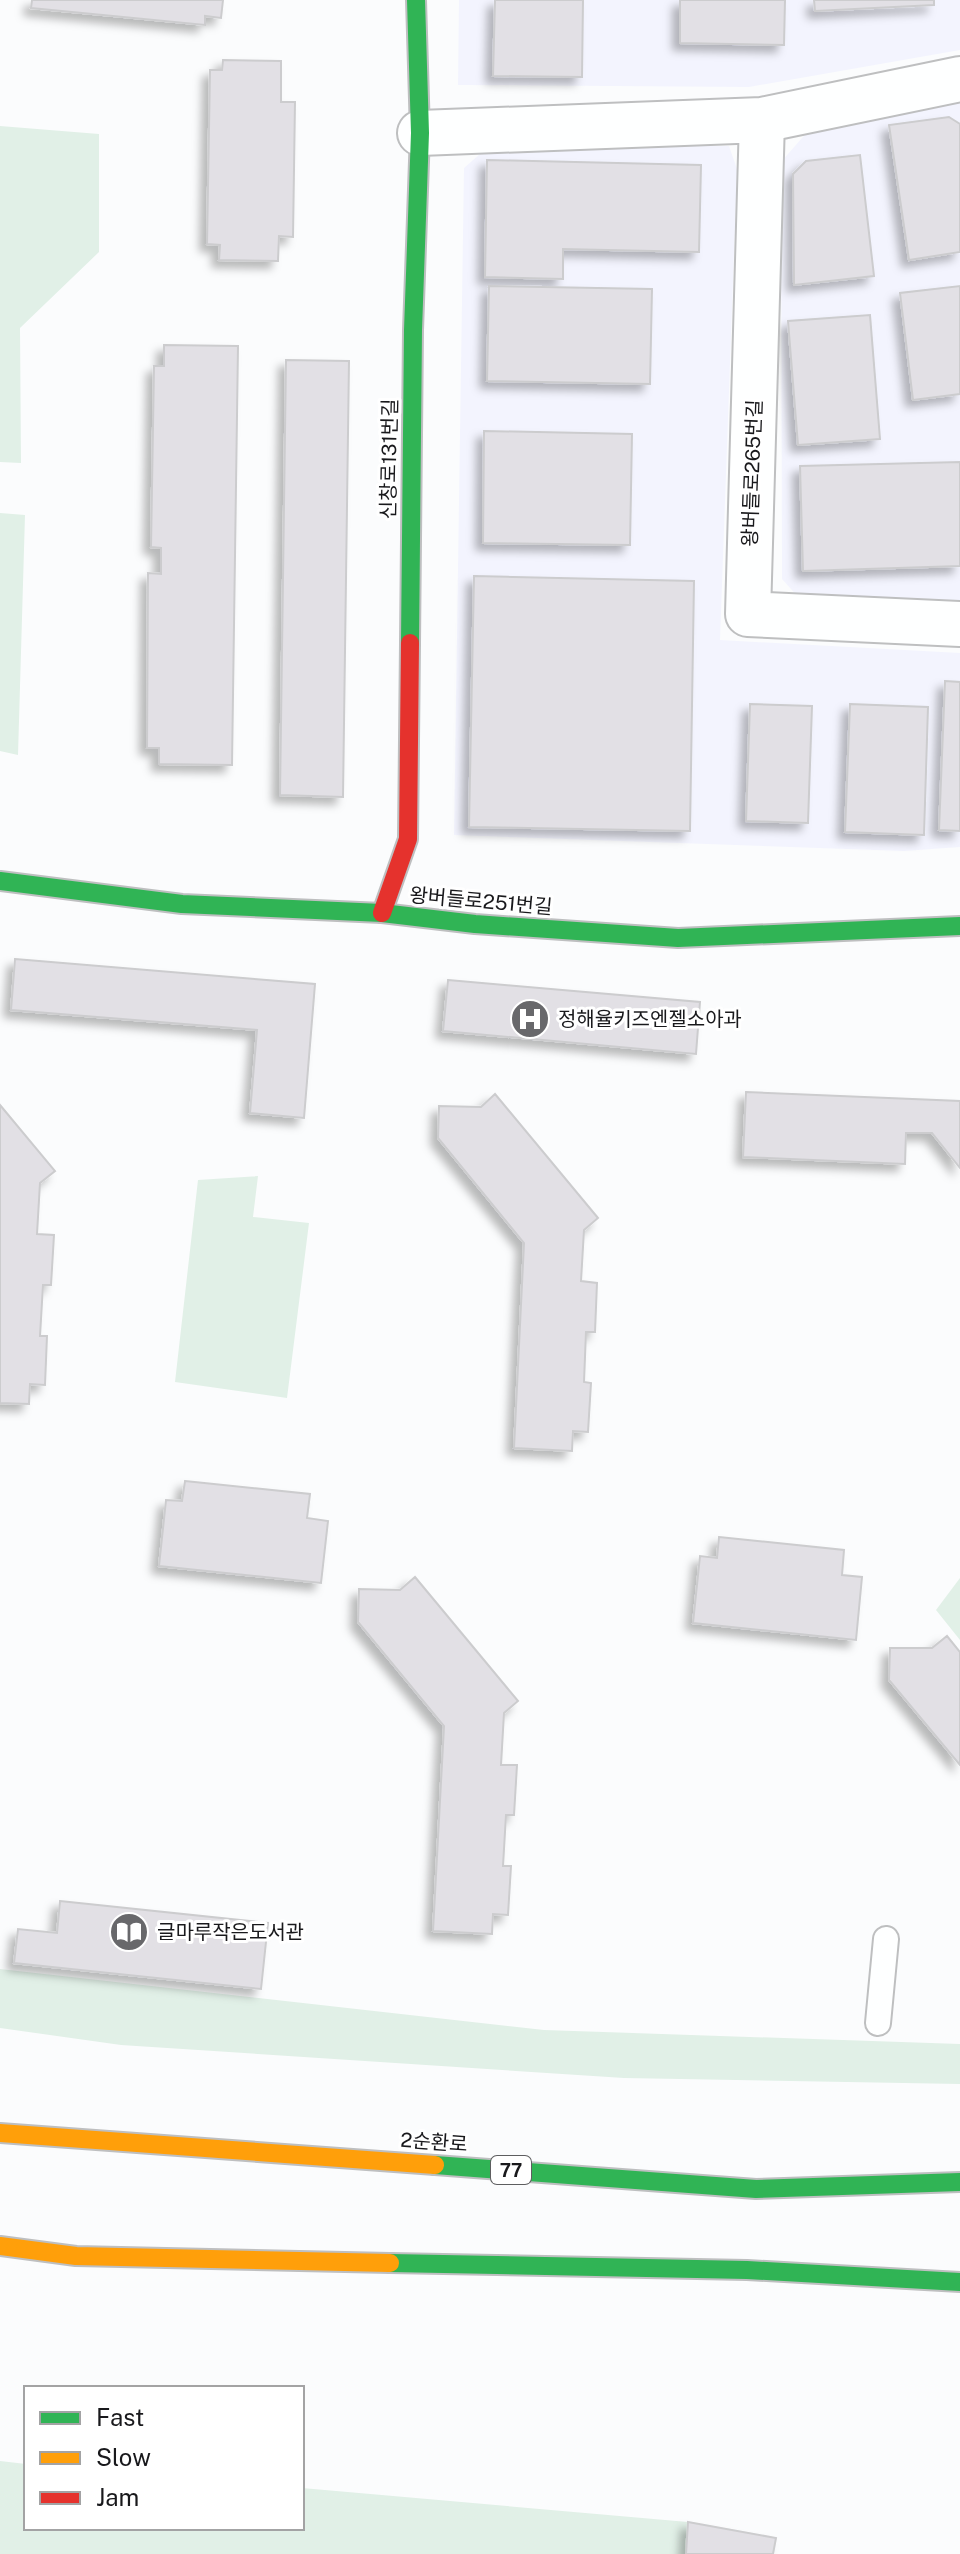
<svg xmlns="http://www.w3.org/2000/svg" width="960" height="2554" font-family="'Public Sans','Noto Sans KR',sans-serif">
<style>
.built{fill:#f3f4fe}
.green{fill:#e1f0e7}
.building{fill:#e2e0e5;stroke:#ccccce;stroke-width:2;filter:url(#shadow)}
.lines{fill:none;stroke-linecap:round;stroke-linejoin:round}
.lane-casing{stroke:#bebfc0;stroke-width:28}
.street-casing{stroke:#bebfc0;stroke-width:48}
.fast-casing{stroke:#bebfc0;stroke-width:22}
.slow-casing{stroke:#bebfc0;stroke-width:22}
.jam-casing{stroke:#bebfc0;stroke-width:22}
.lane{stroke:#feffff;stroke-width:24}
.street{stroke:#feffff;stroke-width:44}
.fast{stroke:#30b455;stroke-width:18}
.slow{stroke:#ff9f0a;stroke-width:18}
.jam{stroke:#e5322d;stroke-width:18}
.labels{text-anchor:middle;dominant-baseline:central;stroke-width:6;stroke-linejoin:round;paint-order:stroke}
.shield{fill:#fff;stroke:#5e5e60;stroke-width:2}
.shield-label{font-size:18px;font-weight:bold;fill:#19191c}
.street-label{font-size:20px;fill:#19191c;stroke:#fff}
.poi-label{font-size:20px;fill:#19191c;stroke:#fff;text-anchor:start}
</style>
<defs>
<filter id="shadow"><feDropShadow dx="-7" dy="7" stdDeviation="4" flood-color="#0004"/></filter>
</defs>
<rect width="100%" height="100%" fill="#fbfcfd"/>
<path class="built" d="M459 0H960V50L749 87 458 85Z
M957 102 960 104V601L800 599 782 579 781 162 809 130Z
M489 146H729L737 169 720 640 960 653V847L904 851 454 835 464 168Z"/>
<path class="green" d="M0 126 99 134V252L20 328 21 463 0 462Z
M0 513 25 515 18 755 0 751Z
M258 1176 253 1217 309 1223 287 1398 175 1382 198 1180Z
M960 1578V1640L936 1610Z
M0 1969 544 2030 960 2044V2084L624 2078 121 2045 0 2028Z
M0 2461 26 2464V2528H302V2488L688 2522 686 2554H0Z"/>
<path class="building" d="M32 0H223L221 18 205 16V25L31 8Z
M495 0H583L582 77 493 76Z
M680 0H785L784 45 680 43Z
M814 0H934V5L815 11Z
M223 60 281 61V102H295L293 237 279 236 278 261 219 260 220 245 207 244 210 70H222Z
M949 117 960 124V252L909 260 889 125Z
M860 155 874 276 794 285 793 174 806 161Z
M487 160 701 165 699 252 563 249V279L485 277Z
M489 286 652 289 650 384 487 381Z
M960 286V394L913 400 900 293Z
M870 315 880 439 798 445 788 321Z
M164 345 238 346 232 765 159 764V748H147L148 573 161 574V548L151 547 154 366H164Z
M286 360 349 361 343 797 280 795Z
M484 431 632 434 630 545 483 543Z
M960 462V566L803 571 800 466Z
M474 576 694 581 690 831 469 827Z
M945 681 960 682V831L939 830Z
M750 704 812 706 808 823 746 821Z
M850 704 928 707 924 835 845 832Z
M15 959 315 984 304 1118 250 1113 257 1030 11 1010Z
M448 980 700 1002 696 1054 443 1031Z
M746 1092 960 1101V1168L932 1133H906L905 1164 743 1157Z
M495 1094 598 1218 584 1230 581 1281 597 1283 595 1332H586L584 1382 591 1383 588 1432 573 1431 572 1451 514 1448 524 1243 438 1138 439 1106 481 1107Z
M0 1105 55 1171 40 1183 37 1234 54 1235 51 1285H43L40 1336H47L45 1385 30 1384 29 1404 0 1403Z
M185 1481 310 1494 307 1518 328 1521 321 1583 159 1566 166 1500 182 1501Z
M719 1537 844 1550 842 1575 862 1577 856 1640 693 1623 700 1556 717 1558Z
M415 1577 518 1701 504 1713 501 1765H517L514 1815H506L503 1866H511L508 1915 493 1914 492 1934 433 1931 444 1726 358 1622 359 1589 400 1590Z
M947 1636 960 1652V1765L889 1680 890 1648H932Z
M60 1901 268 1923 261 1989 14 1963 18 1929 57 1933Z
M688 2522 776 2538 773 2554H686Z"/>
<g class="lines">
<defs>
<path id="lane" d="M878 2023 886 1939"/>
<path id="street" d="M762 120 748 614 960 624
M420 133 762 120 960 79"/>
<path id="fast" d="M410 643 413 330 420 133 416 0
M0 881 182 904 382 913 475 924 678 938 960 926
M435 2165 756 2189 960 2182
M390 2263 747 2270 960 2282"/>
<path id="slow" d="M0 2133 435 2165
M0 2246 76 2256 390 2263"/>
<path id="jam" d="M382 913 408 839 410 643"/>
</defs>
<use href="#lane" class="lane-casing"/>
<use href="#street" class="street-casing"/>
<use href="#fast" class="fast-casing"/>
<use href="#slow" class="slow-casing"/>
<use href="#jam" class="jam-casing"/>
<use href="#lane" class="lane"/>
<use href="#street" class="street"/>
<use href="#fast" class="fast"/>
<use href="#slow" class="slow"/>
<use href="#jam" class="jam"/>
</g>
<defs>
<symbol id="hospital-disc" viewBox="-11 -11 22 22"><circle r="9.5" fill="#68686b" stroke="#fff"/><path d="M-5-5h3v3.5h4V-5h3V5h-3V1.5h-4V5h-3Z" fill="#fff"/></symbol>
<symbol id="library-disc" viewBox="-11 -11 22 22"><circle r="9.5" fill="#68686b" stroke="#fff"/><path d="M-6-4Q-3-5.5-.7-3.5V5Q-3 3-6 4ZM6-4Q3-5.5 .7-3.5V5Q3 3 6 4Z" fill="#fff"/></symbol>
</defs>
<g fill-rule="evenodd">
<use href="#hospital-disc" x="508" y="997" width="44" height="44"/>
<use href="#library-disc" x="107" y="1910" width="44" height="44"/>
</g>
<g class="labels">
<rect class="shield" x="491" y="2156" width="40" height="28" rx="6"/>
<g class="shield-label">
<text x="511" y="2170">77</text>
</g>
<g class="street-label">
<text transform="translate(389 459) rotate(-89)">신창로131번길</text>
<text transform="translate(752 473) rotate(-88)">왕버들로265번길</text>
<text transform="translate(481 901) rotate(5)">왕버들로251번길</text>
<text transform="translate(434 2142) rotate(4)">2순환로</text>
</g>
<g class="poi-label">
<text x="558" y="1019">정해율키즈엔젤소아과</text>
<text x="157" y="1932">글마루작은도서관</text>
</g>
</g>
<rect x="24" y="2386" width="280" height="144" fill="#ffffff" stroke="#a3a3a4" stroke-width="2"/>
<rect x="40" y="2412" width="40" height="12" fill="#30b455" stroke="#a3a3a4" stroke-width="2"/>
<text x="96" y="2426" font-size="24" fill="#19191c">Fast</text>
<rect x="40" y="2452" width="40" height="12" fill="#ff9f0a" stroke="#a3a3a4" stroke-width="2"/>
<text x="96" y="2466" font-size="24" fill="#19191c">Slow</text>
<rect x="40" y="2492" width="40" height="12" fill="#e5322d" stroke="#a3a3a4" stroke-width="2"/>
<text x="96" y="2506" font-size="24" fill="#19191c">Jam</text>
</svg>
